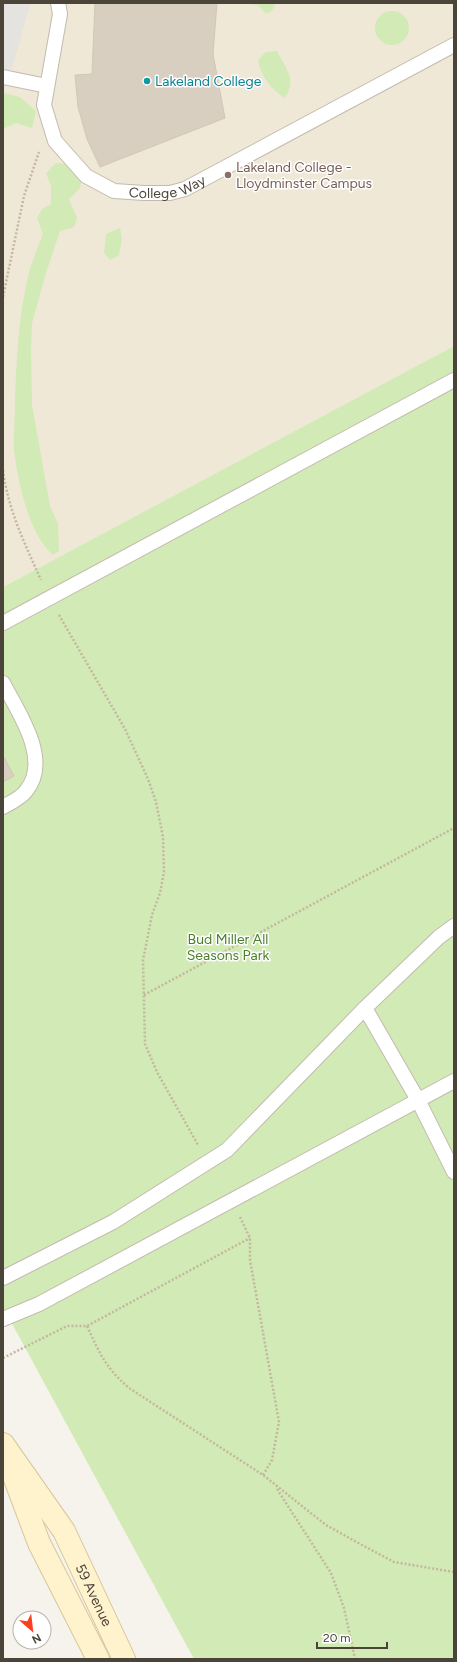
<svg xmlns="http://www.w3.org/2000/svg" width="457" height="1662" font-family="Figtree,sans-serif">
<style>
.education{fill:#efe8d6}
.green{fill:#d2eab5}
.parking{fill:#e5e3e0}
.building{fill:#d8cfc1;stroke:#d3c7b4}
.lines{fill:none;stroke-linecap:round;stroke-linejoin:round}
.lane-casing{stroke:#c2bbae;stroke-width:16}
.secondary-casing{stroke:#d6c79b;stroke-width:24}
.path{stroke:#c4b79f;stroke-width:2.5;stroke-dasharray:2 2;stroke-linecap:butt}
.lane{stroke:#fff;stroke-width:14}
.secondary{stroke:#fff3cd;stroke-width:22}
.culture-dot{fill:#0f9aa8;stroke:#fff;stroke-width:1.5}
.education-dot{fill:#8d6e63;stroke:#fff;stroke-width:1.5}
.labels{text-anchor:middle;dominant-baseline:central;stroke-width:3;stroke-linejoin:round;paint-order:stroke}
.culture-label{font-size:14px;fill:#0d838f;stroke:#fff;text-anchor:start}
.education-label{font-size:14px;fill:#785e54;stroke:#fff;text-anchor:start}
.street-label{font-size:14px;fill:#4b4439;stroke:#fff}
.park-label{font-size:14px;fill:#4a7f2a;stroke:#fff}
</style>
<rect width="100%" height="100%" fill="#f6f3ec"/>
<path class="education" d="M3 3H454V346L3 587Z"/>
<path class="green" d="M245 3H279L275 4 272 11 266 14 258 5Z
M375 28a17 17 0 1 1 34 0a17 17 0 1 1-34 0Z
M277 51C286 69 297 79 285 98 271 89 261 77 258 60L266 52Z
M3 93 20 97 36 111 32 128 16 123 3 129Z
M56 163 68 164 82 178 80 188 69 199 77 218 74 227 60 231 46 273 32 323 31 352 32 405 50 506 58 524 59 551 53 555C29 535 17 479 14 449 13 435 15 420 15 406 16 363 18 319 28 277 31 262 38 248 43 234L37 218 42 209 51 204V186L46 173Z
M120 228 122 239 119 255 110 260 104 253 106 234Z
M454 346V1659H194L3 1307V587Z"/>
<path class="parking" d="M3 3 30 4 16 55 3 93Z"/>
<path class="building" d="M95 3H217L213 54 225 118 100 167 87 139 78 107 75 75 92 74Z
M4 757 14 776 3 782V758Z"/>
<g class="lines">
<defs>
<g id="lane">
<path id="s1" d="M58 3 60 14 44 105 55 141 86 176 114 191 144 193H170L185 189 454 45"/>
<path d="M3 77 47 86"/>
<path d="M3 623 454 380"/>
<path d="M3 683C18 712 52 760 26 791 21 798 10 803 3 807"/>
<path d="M365 1008 418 1100 454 1172"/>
<path d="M3 1278 113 1222 227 1150 365 1008 439 937 454 926"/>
<path d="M3 1319 39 1304 454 1081"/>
</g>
<g id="secondary">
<path id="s2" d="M3 1444 64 1531 124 1659"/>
<path d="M12 1471 39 1543 98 1659"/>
</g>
</defs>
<use href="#lane" class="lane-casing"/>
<use href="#secondary" class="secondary-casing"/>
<path class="path" d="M3 297 24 196 39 152
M3 470C8 510 25 544 41 580
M59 615 125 729 148 779 156 802 163 837 164 872 160 893 152 915 143 960 145 1044 157 1072 198 1145
M144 995 454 828
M240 1217 250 1238V1260L279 1422 272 1460 263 1475
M87 1326C100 1354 105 1367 129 1388L263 1475 326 1525 362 1545 394 1562 454 1572
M3 1358 67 1326H87L250 1238
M277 1489 331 1573 344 1608 355 1659"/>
<use href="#lane" class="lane"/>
<use href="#secondary" class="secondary"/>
</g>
<circle class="culture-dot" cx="147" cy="81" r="4"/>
<circle class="education-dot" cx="228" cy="175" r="4"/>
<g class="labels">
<g class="culture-label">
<text x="155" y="81">Lakeland College</text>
</g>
<g class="education-label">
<text x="236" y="167">Lakeland College -<tspan x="236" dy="16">Lloydminster Campus</tspan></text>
</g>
<g class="street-label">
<text stroke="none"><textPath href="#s1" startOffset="274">College Way</textPath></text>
<text stroke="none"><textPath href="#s2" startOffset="177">59 Avenue</textPath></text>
</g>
<g class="park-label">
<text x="228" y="939">Bud Miller All<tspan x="228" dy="16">Seasons Park</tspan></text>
</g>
</g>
<rect width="457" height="1662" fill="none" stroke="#4b4439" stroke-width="8"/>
<g transform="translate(32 1630) rotate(152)"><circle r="19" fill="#ffffff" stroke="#b7b4b0"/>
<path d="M0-3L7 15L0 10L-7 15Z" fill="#fc3f1d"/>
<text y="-6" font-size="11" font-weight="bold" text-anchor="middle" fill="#4b4439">N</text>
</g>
<path d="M317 1642v6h70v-6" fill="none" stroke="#4b4439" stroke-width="2"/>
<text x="323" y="1642" font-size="12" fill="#4b4439" stroke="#ffffff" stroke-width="3" paint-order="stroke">20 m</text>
</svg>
